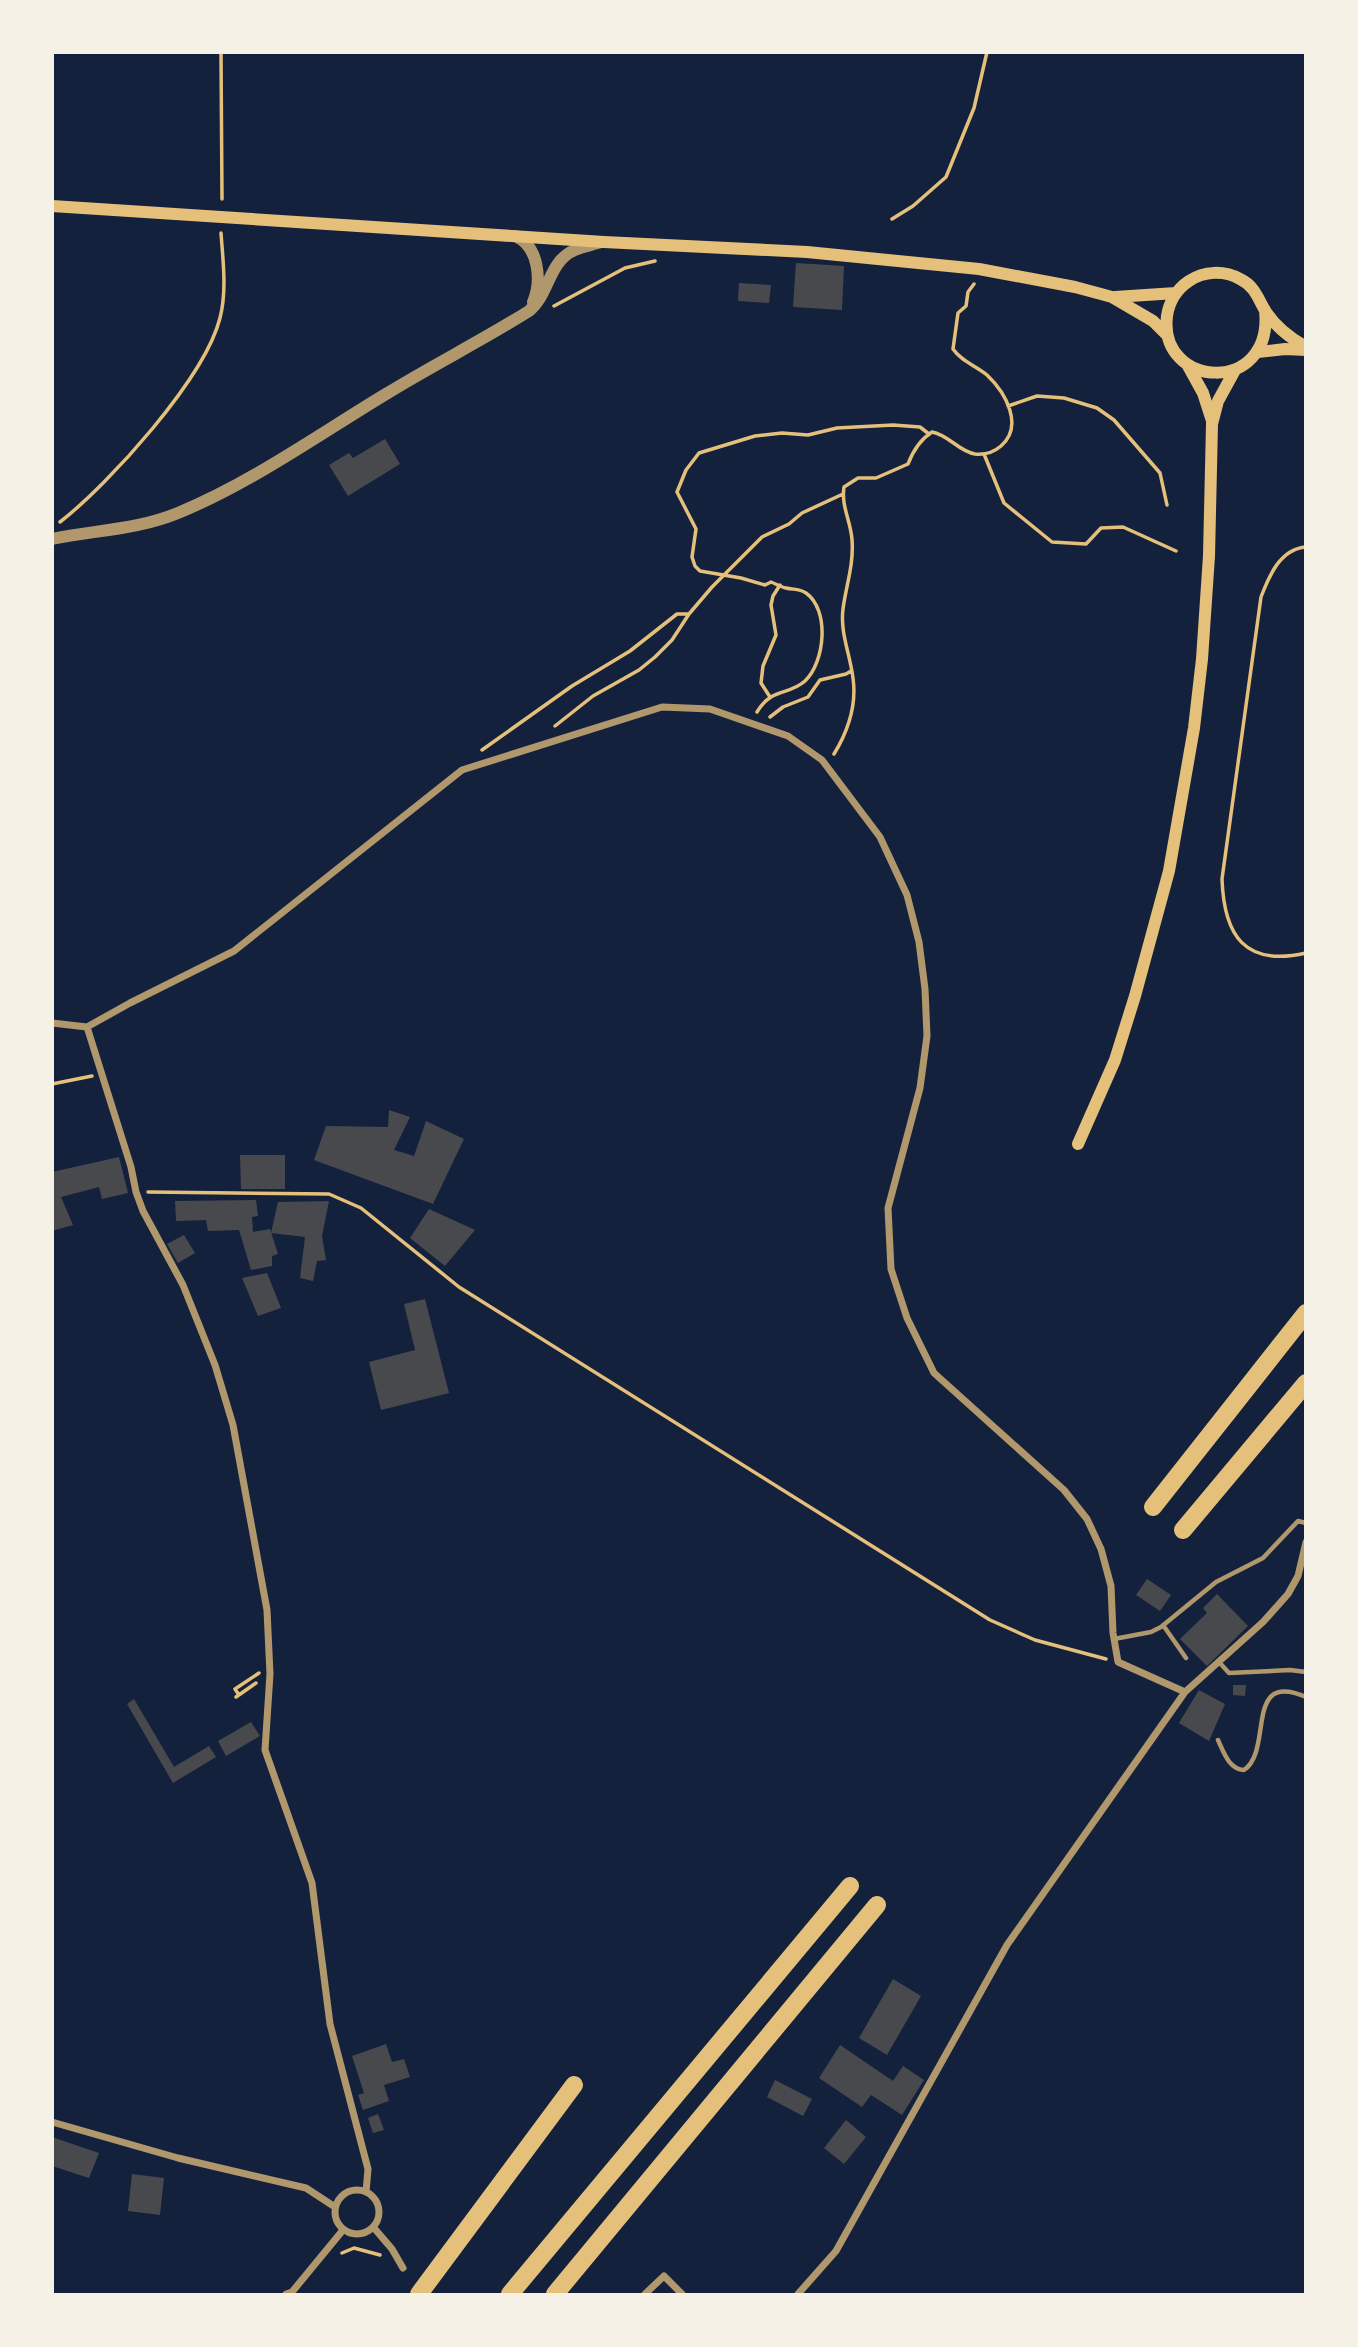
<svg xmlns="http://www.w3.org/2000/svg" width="1358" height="2347" font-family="'Titillium Web',sans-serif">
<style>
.building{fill:#48494c}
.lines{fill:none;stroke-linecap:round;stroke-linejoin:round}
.path{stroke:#e5c07b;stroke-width:3.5}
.service{stroke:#b1986c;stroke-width:4.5}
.minor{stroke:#b1986c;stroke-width:7}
.tertiary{stroke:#b1986c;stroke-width:12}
.secondary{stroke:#e5c07b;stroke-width:12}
.motorway{stroke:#e5c07b;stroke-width:18}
</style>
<rect width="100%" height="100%" fill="#14213d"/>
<path class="building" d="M796 263 844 266 842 310 793 307Z
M739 283 771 285 769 303 738 301Z
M385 439 400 464 348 496 329 465 349 453 353 458Z
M389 1110 410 1117 394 1150 414 1156 426 1121 464 1139 433 1204 314 1160 326 1126 388 1127Z
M240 1155H285V1189H241Z
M119 1157 128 1193 102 1199 99 1187 61 1197 73 1225 52 1231V1172Z
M256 1200 258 1216 252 1217 253 1232 270 1229 278 1254 272 1256V1266L251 1270 239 1230 208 1231 206 1220 176 1221 175 1201Z
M329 1201 322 1236 326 1260 317 1261 313 1281 300 1278 305 1237 271 1233 278 1202Z
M429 1209 475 1230 445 1266 410 1238Z
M184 1235 195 1253 178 1263 167 1244Z
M267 1273 281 1308 258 1316 242 1278Z
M425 1299 449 1393 381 1410 369 1362 415 1350 404 1304Z
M1147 1579 1171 1595 1160 1611 1136 1595Z
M1217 1594 1248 1626 1207 1666 1180 1639 1207 1613 1203 1608Z
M1233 1685H1246L1245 1696 1233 1695Z
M1199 1690 1225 1704 1209 1741 1179 1723Z
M134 1699 174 1767 209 1746 216 1757 173 1783 127 1704Z
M251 1722 260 1736 226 1756 218 1741Z
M893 1979 921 1996 887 2055 859 2038Z
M386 2044 392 2062 404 2059 410 2077 384 2085 389 2101 363 2110 358 2095 364 2093 352 2056Z
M840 2045 893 2081 903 2066 924 2080 902 2115 871 2095 862 2107 819 2078Z
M775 2080 812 2099 803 2116 767 2097Z
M378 2114 384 2130 373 2133 368 2118Z
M846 2120 866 2137 844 2164 824 2148Z
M52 2137 99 2153 89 2178 52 2166Z
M132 2174 164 2178 160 2215 128 2211Z"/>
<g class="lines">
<path class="path" d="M221 52 222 199
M892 219 913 206 946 177 974 108 987 52
M554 306 625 268 655 261
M1008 406 1037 396 1064 398 1097 408 1114 420 1160 473 1167 505
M984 454 1004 503 1052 542 1086 544 1101 528 1123 527 1176 551
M60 522C109 484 205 378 220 318 227 291 223 261 221 233
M1306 547C1280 549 1269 576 1261 597L1222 879C1224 936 1245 967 1306 953
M770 697 761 683 763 666 776 635 771 605 773 596 780 585
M757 712C772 687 788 696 805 681 825 662 830 610 806 593 799 588 793 590 786 588 781 587 776 584 771 582L765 585 741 578 700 571 695 566 692 557 696 529 677 492 686 470 699 453 755 436 782 433 808 435 837 428 893 425 920 427 929 434
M770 717 783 707 808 697 820 680 846 674 851 671
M555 726 593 696 639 670 655 657 672 640 689 614 712 587 762 537 789 524 802 513 843 494
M482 750 572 686 630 651 677 614H689
M834 754C848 731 857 706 853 678 850 654 840 633 843 609 846 586 854 564 852 540 851 521 841 507 844 487L858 478H876L908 464C913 451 921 439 932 432 949 435 958 451 975 454 984 455 994 452 1001 446 1024 426 1006 393 987 375 975 365 962 362 953 349L958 313 966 306 968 292 974 284
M52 1084 92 1076
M148 1192 329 1194 361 1208 459 1287 990 1620 1035 1640 1106 1659
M239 1695 235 1689 259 1673
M236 1697 256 1683
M342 2253 354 2248 380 2255"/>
<path class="service" d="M1163 1625 1186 1658
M1114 1639 1151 1632 1161 1627 1216 1582 1263 1558 1298 1521 1306 1523
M1219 1662 1229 1673 1290 1670 1306 1672
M1218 1740C1224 1753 1229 1769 1244 1770 1274 1750 1243 1670 1306 1697"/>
<path class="minor" d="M52 1023 87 1027 131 1167 136 1192 143 1211 183 1285 215 1365 233 1425 267 1610 270 1674 265 1750 312 1883 330 2024 368 2169 366 2192
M87 1027 130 1003 234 951 462 770 662 707 710 709 788 736 822 760 880 837 907 895 919 942 925 989 927 1036 920 1088 888 1208 891 1269 907 1318 934 1373 1064 1490 1087 1519 1101 1549 1111 1586 1113 1633 1118 1662 1185 1692
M52 2122 178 2158 306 2188 335 2207
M335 2212a22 22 0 1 1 44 0a22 22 0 1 1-44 0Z
M374 2228 392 2249 403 2268
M286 2294 292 2292 343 2230
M645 2294 664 2276 682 2294
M798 2294 836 2251 1007 1945 1185 1692 1263 1622 1288 1594 1298 1576 1306 1542"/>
<path class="tertiary" d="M515 236C539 246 542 281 533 302
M52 539C95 530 137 530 178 513 251 483 318 435 386 394 433 365 483 340 529 311 550 294 548 261 575 250 583 246 593 245 601 242"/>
<path class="secondary" d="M52 206 604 242 807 252 979 269 1075 287 1112 297 1153 321 1168 336
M1115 297 1176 293
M1265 310C1274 396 1158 389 1167 316 1169 302 1177 289 1189 281 1204 271 1224 270 1240 279 1255 286 1258 299 1266 312 1276 327 1290 338 1306 347
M1258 352 1285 349 1306 350
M1187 364 1203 393 1212 421
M1078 1144 1115 1060 1135 996 1169 871 1194 728 1202 659 1209 556 1212 424 1218 401 1235 370"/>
<path class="motorway" d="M1153 1507 1306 1313
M1183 1530 1306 1383
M419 2294 574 2085
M510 2294 850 1886
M555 2294 877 1905"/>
</g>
<rect width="1358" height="2347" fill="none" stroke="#f6f1e7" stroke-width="108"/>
</svg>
